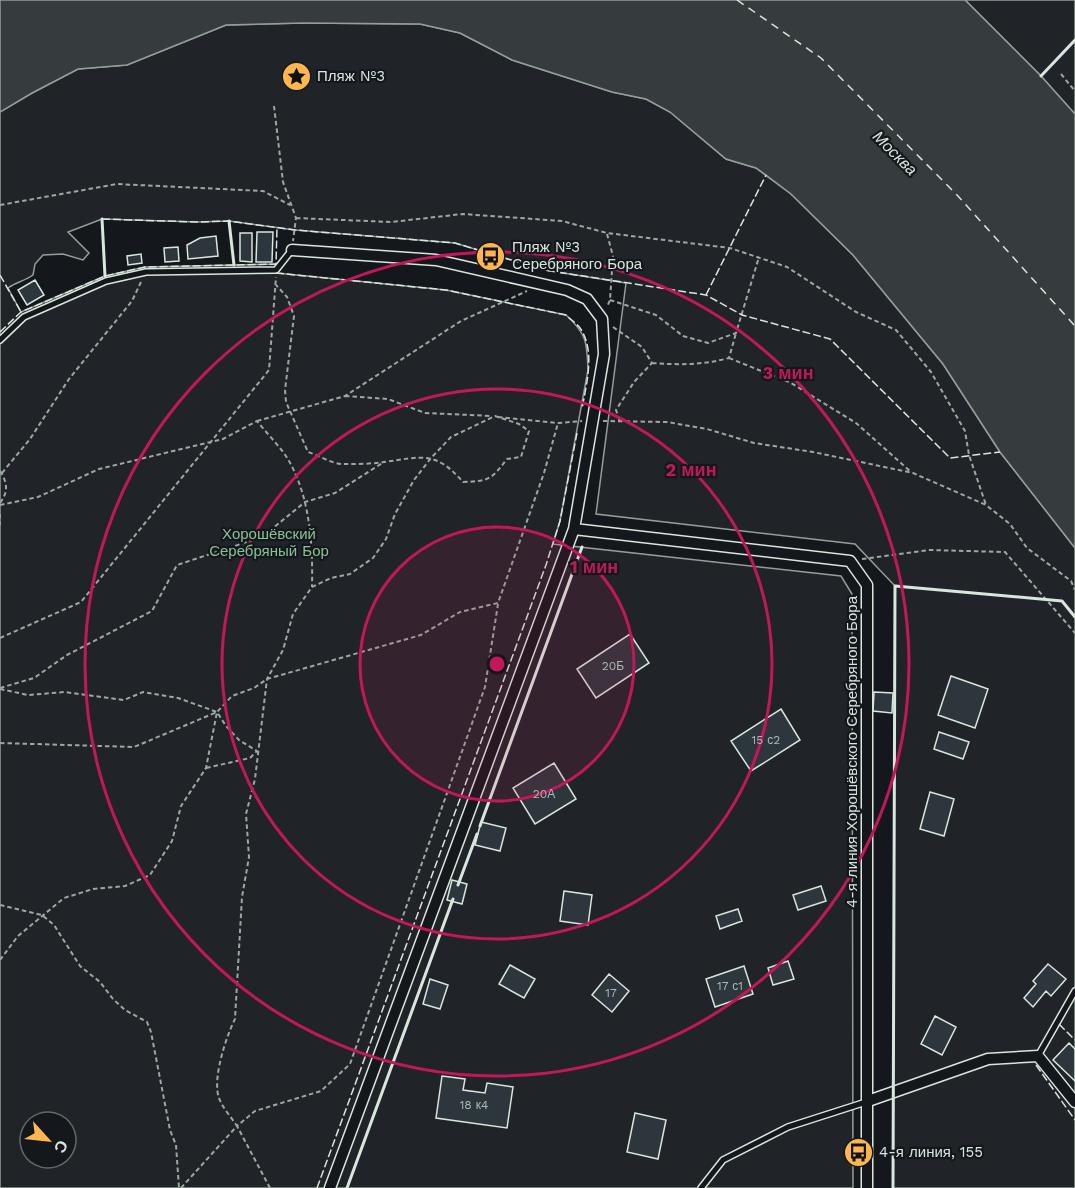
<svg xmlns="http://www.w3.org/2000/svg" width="1075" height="1188" font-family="'Work Sans',sans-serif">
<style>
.green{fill:#202428;stroke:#939e99;stroke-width:1.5;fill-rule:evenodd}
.water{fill:#363b3e;stroke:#939e99;stroke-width:1.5}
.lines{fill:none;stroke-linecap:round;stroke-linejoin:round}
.ferry{stroke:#d8e6dc;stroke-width:1.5;stroke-dasharray:8 6;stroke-linecap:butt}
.building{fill:#2c363c;stroke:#d8e6dc;stroke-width:1.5}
.lane-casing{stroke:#d8e6dc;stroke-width:8}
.street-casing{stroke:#d8e6dc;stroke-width:13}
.path{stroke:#9da8a2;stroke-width:2;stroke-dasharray:4.5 3;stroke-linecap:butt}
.lane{stroke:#14181c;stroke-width:5}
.street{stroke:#14181c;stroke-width:10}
.fence{stroke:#d8e6dc;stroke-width:1.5;stroke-dasharray:8 3;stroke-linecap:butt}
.wall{stroke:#d8e6dc;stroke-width:3}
.ring{fill:none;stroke:#c2185b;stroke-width:3}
.labels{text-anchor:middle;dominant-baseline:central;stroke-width:4.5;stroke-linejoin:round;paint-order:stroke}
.number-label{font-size:12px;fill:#adbab4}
.poi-label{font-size:15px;fill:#d8e6dc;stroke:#14181c;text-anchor:start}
.park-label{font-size:15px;fill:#8ac095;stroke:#14181c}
.street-label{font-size:15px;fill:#d8e6dc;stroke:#14181c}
.water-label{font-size:16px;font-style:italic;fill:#d8e6dc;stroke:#14181c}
.centre{fill:#c2185b;stroke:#14181c;stroke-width:3}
.ring-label{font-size:18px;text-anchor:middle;font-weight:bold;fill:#c2185b;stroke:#14181c;stroke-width:4.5;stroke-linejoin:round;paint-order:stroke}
</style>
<rect width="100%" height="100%" fill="#14181c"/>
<path class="green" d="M965 0H1075V114L1041 76Z
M303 23 420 24 460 33 512 60 612 92 646 99 670 112 726 159 756 168 791 194 853 255 943 364 1000 452 1075 548V1188H893L895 586 855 544 596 514 626 283 544 270 455 243 295 230 229 221 197 222 102 219 68 232 89 253 83 260 63 254 43 255 35 264 33 275C25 281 16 282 8 288L21 312 105 276 145 267 276 264 277 273 446 290 566 315C587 334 587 343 588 370L560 521 553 544 841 576 852 594 853 1188H0V112L32 93 78 69 127 65 226 25ZM30 1122H66V1158H30Z"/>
<path class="water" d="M0 0H965L1041 76 1075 114V548L1000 452 943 364 853 255 791 194 766 175 756 168 726 159 670 112 646 99 612 92 512 60 460 33 420 24 303 23 226 25 127 65 78 69 32 93 0 112Z"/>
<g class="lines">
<path class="ferry" d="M737 0 821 58 957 195 1075 326"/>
</g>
<path class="building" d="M257 232H273L272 262H256Z
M240 233H252V262L240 261Z
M216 236 218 256 188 259 187 245 200 238Z
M178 247 179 261 165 262 164 248Z
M141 254 142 263 128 265 127 256Z
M35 280 44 295 27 305 18 290Z
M630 634 649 663 596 698 577 669Z
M951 676 988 689 975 728 938 715Z
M874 692 893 693 892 713 873 711Z
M781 709 800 740 751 771 731 741Z
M939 732 969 742 963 759 934 749Z
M554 763 576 799 535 824 513 788Z
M930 792 954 799 944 836 920 829Z
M481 822 506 828 500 851 475 845Z
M452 880 467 884 462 904 447 900Z
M821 886 826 901 798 910 793 895Z
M564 891 592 895 588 925 560 921Z
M738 909 742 921 720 929 716 916Z
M788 961 794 979 773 985 768 968Z
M1048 964 1066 979 1051 996 1046 991 1033 1007 1024 998 1036 984 1033 981Z
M510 965 535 979 524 998 499 984Z
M744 966 753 994 715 1007 706 979Z
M609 974 629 991 612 1012 592 995Z
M430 979 448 985 440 1009 423 1004Z
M935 1016 956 1027 942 1055 921 1044Z
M1069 1043 1075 1049V1081L1053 1060Z
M442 1076 465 1079 463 1090 485 1093 487 1083 513 1087 507 1128 436 1118Z
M635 1113 666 1120 658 1159 627 1152Z"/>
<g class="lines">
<defs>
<path id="lane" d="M0 340 24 317 106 281 146 272 276 270 291 251
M1038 1056 1075 991
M701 1188 723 1160 788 1127 866 1102"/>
<path id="street" d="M292 250 436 260 567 290 587 299 602 319 604 354 574 529 850 561 867 585V1188
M868 1101 988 1059 1038 1056 1075 1102
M330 1188 574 529"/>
</defs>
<use href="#lane" class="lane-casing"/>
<use href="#street" class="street-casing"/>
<path class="path" d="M1061 74 1075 91
M274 106 283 182 296 218 293 241
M0 205 117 184 263 191 290 205
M296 218 391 222 463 214 562 221 607 233 730 248 787 267 856 312 896 330 931 372 965 431 969 455 986 505
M607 234 613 256 610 300 607 307
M610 300 656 315 683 336 708 343 736 333 759 257
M613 327 642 347 652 363 634 382 616 410 620 422
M729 358 791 383 856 423 910 471
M652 363C679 365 703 365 729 358L736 333
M345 396 388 399 425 413 492 416
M498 417 558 423 582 421
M257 421 345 396 461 321 527 291
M603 421 667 422 707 429 754 443 813 452 913 473 986 505 1010 524 1027 548 1071 581 1075 590
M0 471C7 482 9 491 0 503
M2 473 30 439 69 379 132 301 141 282
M0 505 38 497 99 469 223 439 257 421C267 434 281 447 289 461 310 498 313 545 312 587
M0 514V525
M862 559 929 550 1005 552 1075 633
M0 638 81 602 269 370 276 277
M0 688 34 678 67 655 152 611 177 565 262 537 305 502 335 493 384 462
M0 689 28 695 64 692 124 700 143 692 178 698 217 712 226 726 239 740 257 751 250 758 206 768
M0 743 134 747 217 712 232 696 254 688 267 679 421 635 460 612 498 603 544 473 558 423
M0 905 42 915 54 925 80 966 100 982 113 999 125 1010 147 1022 151 1032 170 1130 176 1145 179 1188
M0 960 18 936 64 898 93 889 125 886 150 875 172 841 181 806 206 768 217 712
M181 1188 237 1126C231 1117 222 1107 219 1098 212 1079 226 1037 235 1019L242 897 249 857 246 814 255 779 267 679 283 650 293 614 312 587 331 578 350 574 373 558 386 539 395 514 414 480 431 458 451 437 495 416 519 424 529 431 521 457 507 459C491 480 489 481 463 482 435 450 422 457 384 462 371 464 356 464 343 464 332 464 318 455 308 452L286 402 285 390 294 316 287 297 276 285
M270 1188 237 1126 255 1111 321 1091 350 1064 485 687 498 604"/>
<use href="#lane" class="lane"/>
<use href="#street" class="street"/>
<path class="fence" d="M102 219 197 222 229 221 295 230 455 243 544 270 706 295 742 315 830 339 950 458 1000 452
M276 273 446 290 566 315C570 319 577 324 580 328 596 351 586 385 582 409
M0 275 21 312
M706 295 766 175
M0 332 21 312 105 276 145 267 276 264 277 227
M1059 1024 1075 1040
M1036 1065 1075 1120
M317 1188 546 565 560 521 577 433"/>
<path class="wall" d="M1041 76 1075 40
M102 219 105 276
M229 221 234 265
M480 826 582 547
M458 885 477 834
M347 1188 453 899
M893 1188 895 586 1062 601 1075 617"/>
</g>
<circle cx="497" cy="664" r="137" fill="#c2185b" fill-opacity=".12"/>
<g class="ring">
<circle cx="497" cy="664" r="137"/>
<circle cx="497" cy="664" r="275"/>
<circle cx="497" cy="664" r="412"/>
</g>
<defs>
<symbol id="sight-disc" viewBox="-11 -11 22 22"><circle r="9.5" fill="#ffb74d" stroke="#14181c"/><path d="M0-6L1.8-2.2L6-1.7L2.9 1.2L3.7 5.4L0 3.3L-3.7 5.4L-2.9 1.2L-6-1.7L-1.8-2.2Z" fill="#111"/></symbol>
<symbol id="bus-disc" viewBox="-11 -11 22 22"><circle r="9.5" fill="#ffb74d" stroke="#14181c"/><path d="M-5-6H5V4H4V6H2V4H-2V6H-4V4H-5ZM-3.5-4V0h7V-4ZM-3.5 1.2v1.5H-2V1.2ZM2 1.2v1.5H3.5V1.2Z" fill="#111"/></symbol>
</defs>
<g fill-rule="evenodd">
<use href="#sight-disc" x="280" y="60" width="33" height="33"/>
<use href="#bus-disc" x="474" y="240" width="33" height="33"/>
<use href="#bus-disc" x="842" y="1136" width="33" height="33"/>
</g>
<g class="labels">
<g class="number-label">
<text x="613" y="666">20Б</text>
<text x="766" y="740">15 с2</text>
<text x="544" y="794">20А</text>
<text x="730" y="986">17 с1</text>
<text x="611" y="993">17</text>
<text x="474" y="1105">18 к4</text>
</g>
<g class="poi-label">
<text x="317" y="76">Пляж №3</text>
<text x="512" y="247">Пляж №3<tspan x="512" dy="17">Cеребряного Бора</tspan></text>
<text x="879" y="1152">4-я линия, 155</text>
</g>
<g class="park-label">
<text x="269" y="534">Хорошёвский<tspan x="269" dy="17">Серебряный Бор</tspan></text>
</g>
<g class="street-label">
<text transform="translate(852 752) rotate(-90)">4-я линия Хорошёвского Серебряного Бора</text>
</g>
<g class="water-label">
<text transform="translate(895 153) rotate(45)">Москва</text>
</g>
</g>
<circle cx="497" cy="664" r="9" class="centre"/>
<g class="ring-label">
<text x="788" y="379">3 мин</text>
<text x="691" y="476">2 мин</text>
<text x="594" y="573">1 мин</text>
</g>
<g transform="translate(48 1140) rotate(117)"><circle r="28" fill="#14181c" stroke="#626a69" stroke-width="1.5"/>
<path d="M0-4.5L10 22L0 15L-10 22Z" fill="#ffb74d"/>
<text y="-9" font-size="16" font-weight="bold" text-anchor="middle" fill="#d8e6dc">С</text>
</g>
</svg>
